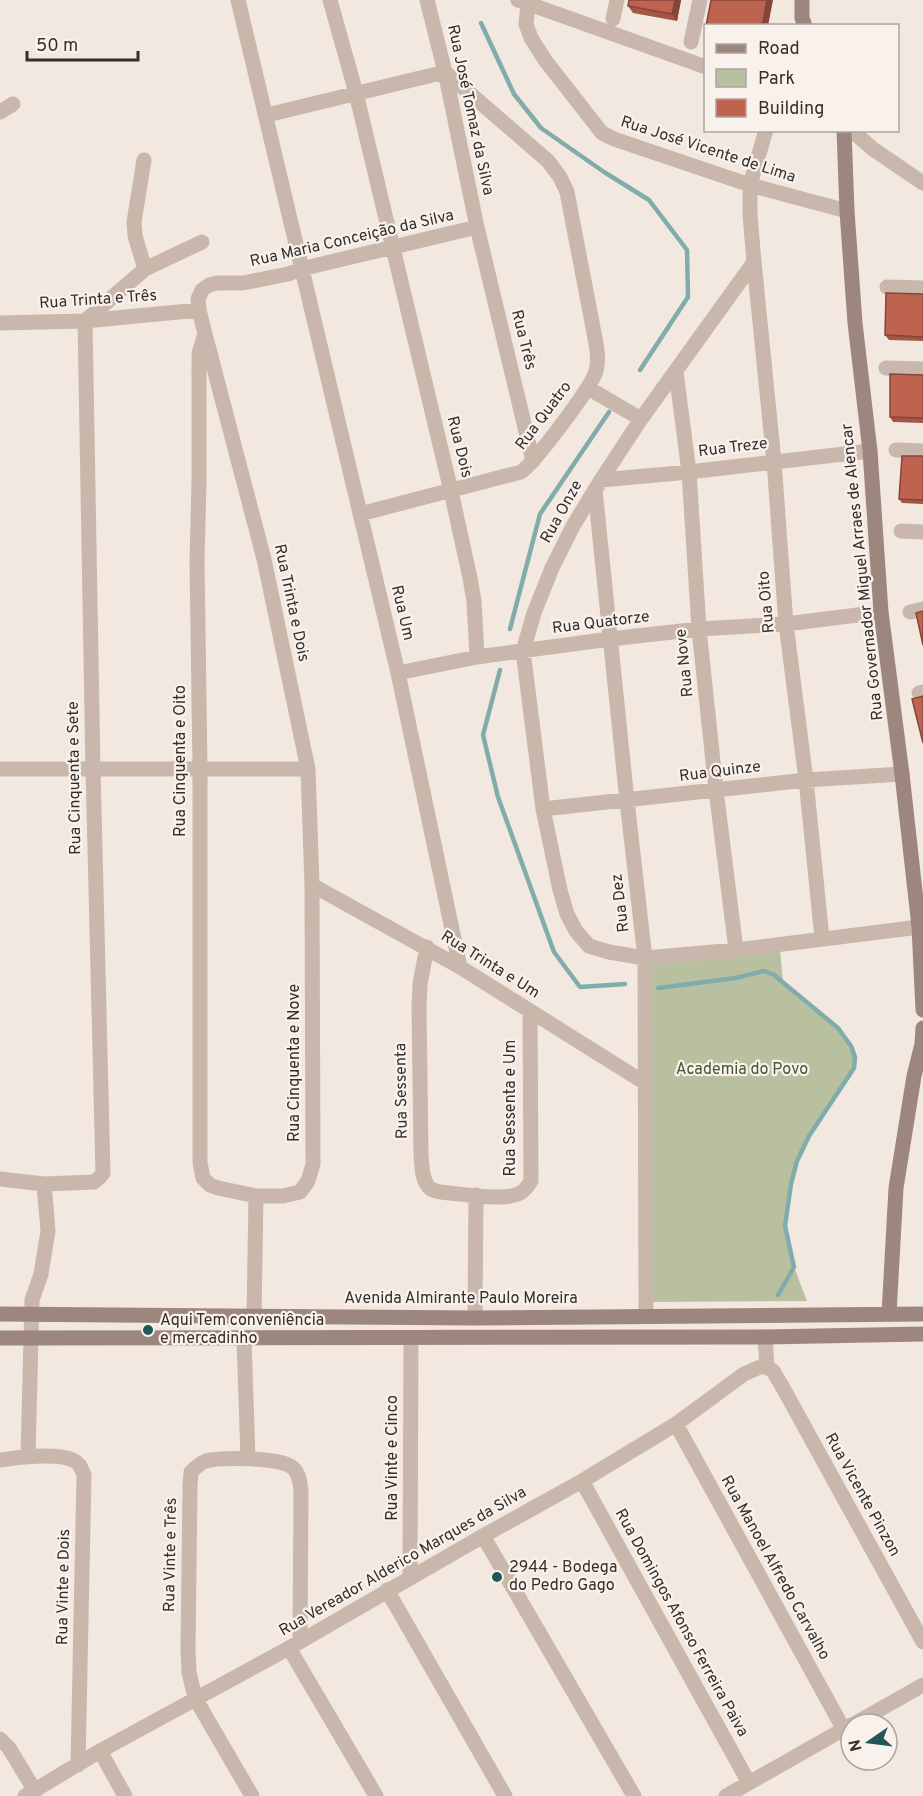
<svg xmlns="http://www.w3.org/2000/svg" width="923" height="1796" font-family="Overpass,sans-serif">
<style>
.green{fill:#b8c0a0}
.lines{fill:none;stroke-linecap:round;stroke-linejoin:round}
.stream{stroke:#80adab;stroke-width:4.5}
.street{stroke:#c9b7ac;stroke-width:15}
.secondary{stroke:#9d867e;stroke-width:15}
.wall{fill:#a45546}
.shaded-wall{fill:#864539}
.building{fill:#bf6351;stroke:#864539;stroke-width:1.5}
.poi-dot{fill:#225757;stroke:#f9f2ec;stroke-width:2}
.labels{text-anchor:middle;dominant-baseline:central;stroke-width:4.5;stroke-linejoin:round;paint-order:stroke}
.street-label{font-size:16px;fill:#382e2b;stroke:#f9f2ec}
.park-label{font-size:16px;fill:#4a5530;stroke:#f9f2ec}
.poi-label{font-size:16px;fill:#382e2b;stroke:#f9f2ec;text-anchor:start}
</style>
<rect width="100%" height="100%" fill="#f2e8e0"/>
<path class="green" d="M780 951 783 982C804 1001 837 1021 851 1046 855 1053 855 1060 854 1068L809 1136 797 1161 791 1184 785 1226 794 1267 807 1301 650 1302 649 963Z"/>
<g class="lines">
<path class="stream" d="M481 23 514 94 541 128 604 172 649 200 687 250 688 297 640 370
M510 629 540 514 609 412
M500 670 483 735 498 797 554 952 580 987 625 984
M658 988 736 978 764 971 774 975 838 1028 851 1046 855 1057 854 1068 809 1136 797 1161 791 1184 785 1226 794 1267 778 1295"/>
<path class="street" d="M238 0 398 673 460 967
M330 0 356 93 451 491 470 578 474 601 477 657
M427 0 445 72 477 227 533 461
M518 0 706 67
M528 4 526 24 531 38 545 60 602 133 614 139 750 185 847 211
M613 19 617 0
M691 42 700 0
M0 112 13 104
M267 115 445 72 548 161 560 177 567 192 595 338C597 349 599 360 596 371 592 387 535 462 521 472L360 514
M766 130 750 185V215L754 262 641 419 601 480 573 526 552 568 534 613 523 651 543 809 560 890 567 914 576 931 589 946 609 952 645 958 736 950 919 927
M851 130 873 149 923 183
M144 160 134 222 135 236 145 269
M754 262 774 462 786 624 806 780 822 938
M887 287 923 288
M0 323 85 321 199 310
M205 334 264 559 308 769 312 885 313 1164 308 1181 300 1192 283 1196H256L218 1188 210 1185 203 1178 200 1163V768L197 561 199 483V353L205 334 199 310 198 299 202 290 209 285 217 283H243L288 274 301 269 477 227
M886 368 923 369
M676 372 689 472 699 629 716 790 736 950
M588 388 641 419
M896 450 923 451
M601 480 689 472 870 451
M595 490 627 801 645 958 646 1315
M901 531 923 532
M910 612 923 609
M398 673 477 657 610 639 699 629 786 624 881 612
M919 693 923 692
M0 769H308
M543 809 806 780 902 774
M312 885 460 967 645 1083
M427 947 420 984 419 1006 421 1154C422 1164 421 1182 431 1189 434 1191 437 1191 441 1192 459 1194 502 1201 518 1194 524 1192 528 1186 531 1181L530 1011
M0 1179 44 1184 94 1182 100 1177 103 1173 93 769 85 321 145 269 202 242
M254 1317 256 1196
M475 1318 476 1195
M765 1337 767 1367
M244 1339 248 1458
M767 1367 773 1371 782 1386 923 1642
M676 1424 844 1730
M28 1456 32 1300 41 1274 48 1231 44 1184
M0 1460C17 1457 57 1453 73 1460 80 1463 81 1468 84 1475L78 1765
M582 1481 749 1783
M483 1536 634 1796
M410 1578 411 1338
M387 1590 505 1796
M289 1648 376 1796
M854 1724 923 1685
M0 1739 9 1748 35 1791
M100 1751 125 1796
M25 1796 100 1751 289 1648 483 1536 582 1481 676 1424 744 1374 760 1367H767
M252 1796 195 1698 189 1672 188 1651 190 1486 191 1472C195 1468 200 1463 206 1461 221 1457 282 1457 293 1468 299 1473 300 1483 301 1490L300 1641
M726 1796 851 1725"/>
<path class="secondary" d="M802 0V18L805 26
M844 130 847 211 855 323 870 451 881 612 902 774 919 927 923 1010
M0 1314 475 1318 923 1314
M889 1314 896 1188 914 1076 922 1044 923 1028
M0 1338 765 1337 923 1334"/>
</g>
<path class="wall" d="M629 0H681L677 21 633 13 628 6Z
M923 294V341L889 340 885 335Z
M923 375V423L893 422 890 417Z
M923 456V504L902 503 899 499Z"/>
<path class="shaded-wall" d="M675 0H681L677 21 672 14Z
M767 0H773L768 26H762Z"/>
<path class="building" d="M629 0H675L672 14 628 6Z
M711 0H767L762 26H706Z
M886 293 923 294V338V337L885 335Z
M890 374 923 375V418L890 417Z
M902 456H923V500L899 499Z
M923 611V645L916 613Z
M923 696V743L912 699Z"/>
<g class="poi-dot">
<circle cx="148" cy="1330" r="6"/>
<circle cx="497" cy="1577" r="6"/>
</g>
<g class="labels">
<g class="street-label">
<text transform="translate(470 110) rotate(78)">Rua José Tomaz da Silva</text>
<text transform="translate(708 150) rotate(18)">Rua José Vicente de Lima</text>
<text transform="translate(352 239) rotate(-13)">Rua Maria Conceição da Silva</text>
<text transform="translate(98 300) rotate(-4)">Rua Trinta e Três</text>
<text transform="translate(523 340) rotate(76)">Rua Três</text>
<text transform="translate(544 416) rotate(-53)">Rua Quatro</text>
<text transform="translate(459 447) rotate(76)">Rua Dois</text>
<text transform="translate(733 448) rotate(-7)">Rua Treze</text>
<text transform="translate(562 512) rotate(-61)">Rua Onze</text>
<text transform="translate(863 572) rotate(-96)">Rua Governador Miguel Arraes de Alencar</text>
<text transform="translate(767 602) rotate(-95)">Rua Oito</text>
<text transform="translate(291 603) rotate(78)">Rua Trinta e Dois</text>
<text transform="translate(402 613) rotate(77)">Rua Um</text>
<text transform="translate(601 623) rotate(-7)">Rua Quatorze</text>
<text transform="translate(685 663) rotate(-96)">Rua Nove</text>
<text transform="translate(181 761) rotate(-90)">Rua Cinquenta e Oito</text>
<text transform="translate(720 772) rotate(-7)">Rua Quinze</text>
<text transform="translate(75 778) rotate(-91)">Rua Cinquenta e Sete</text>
<text transform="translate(621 903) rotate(-97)">Rua Dez</text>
<text transform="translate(490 965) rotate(32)">Rua Trinta e Um</text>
<text transform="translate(295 1063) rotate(-90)">Rua Cinquenta e Nove</text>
<text transform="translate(402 1091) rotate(-91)">Rua Sessenta</text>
<text transform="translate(511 1108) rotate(-90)">Rua Sessenta e Um</text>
<text x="461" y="1299">Avenida Almirante Paulo Moreira</text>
<text transform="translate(393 1458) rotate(-90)">Rua Vinte e Cinco</text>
<text transform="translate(862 1495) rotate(61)">Rua Vicente Pinzon</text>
<text transform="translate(171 1555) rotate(-89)">Rua Vinte e Três</text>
<text transform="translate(403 1562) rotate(-30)">Rua Vereador Alderico Marques da Silva</text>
<text transform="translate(775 1568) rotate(61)">Rua Manoel Alfredo Carvalho</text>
<text transform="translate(64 1587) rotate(-89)">Rua Vinte e Dois</text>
<text transform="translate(681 1623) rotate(61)">Rua Domingos Afonso Ferreira Paiva</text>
</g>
<g class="park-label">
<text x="742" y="1070">Academia do Povo</text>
</g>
<g class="poi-label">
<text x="160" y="1321">Aqui Tem conveniência<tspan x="160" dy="18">e mercadinho</tspan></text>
<text x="509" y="1568">2944 - Bodega<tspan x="509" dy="18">do Pedro Gago</tspan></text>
</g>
</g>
<rect x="704" y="24" width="195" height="108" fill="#f9f2ec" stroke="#aca49f" stroke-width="1.5"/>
<rect x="716" y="44" width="30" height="9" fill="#9d867e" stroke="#aca49f" stroke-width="1.5"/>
<text x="758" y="54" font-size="18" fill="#382e2b">Road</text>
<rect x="716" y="69" width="30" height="18" fill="#b8c0a0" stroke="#aca49f" stroke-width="1.5"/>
<text x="758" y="84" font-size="18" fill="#382e2b">Park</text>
<rect x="716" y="99" width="30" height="18" fill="#bf6351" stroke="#aca49f" stroke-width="1.5"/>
<text x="758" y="114" font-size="18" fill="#382e2b">Building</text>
<g transform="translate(869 1742) rotate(256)"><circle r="28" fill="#f9f2ec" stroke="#aca49f" stroke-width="1.5"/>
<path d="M0-4.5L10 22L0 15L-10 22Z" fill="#225757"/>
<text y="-9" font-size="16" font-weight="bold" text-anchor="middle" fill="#382e2b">N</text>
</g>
<path d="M27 51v9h111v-9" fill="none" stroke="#382e2b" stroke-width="3"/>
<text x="36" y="51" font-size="18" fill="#382e2b" stroke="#f9f2ec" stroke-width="4.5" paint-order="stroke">50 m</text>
</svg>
